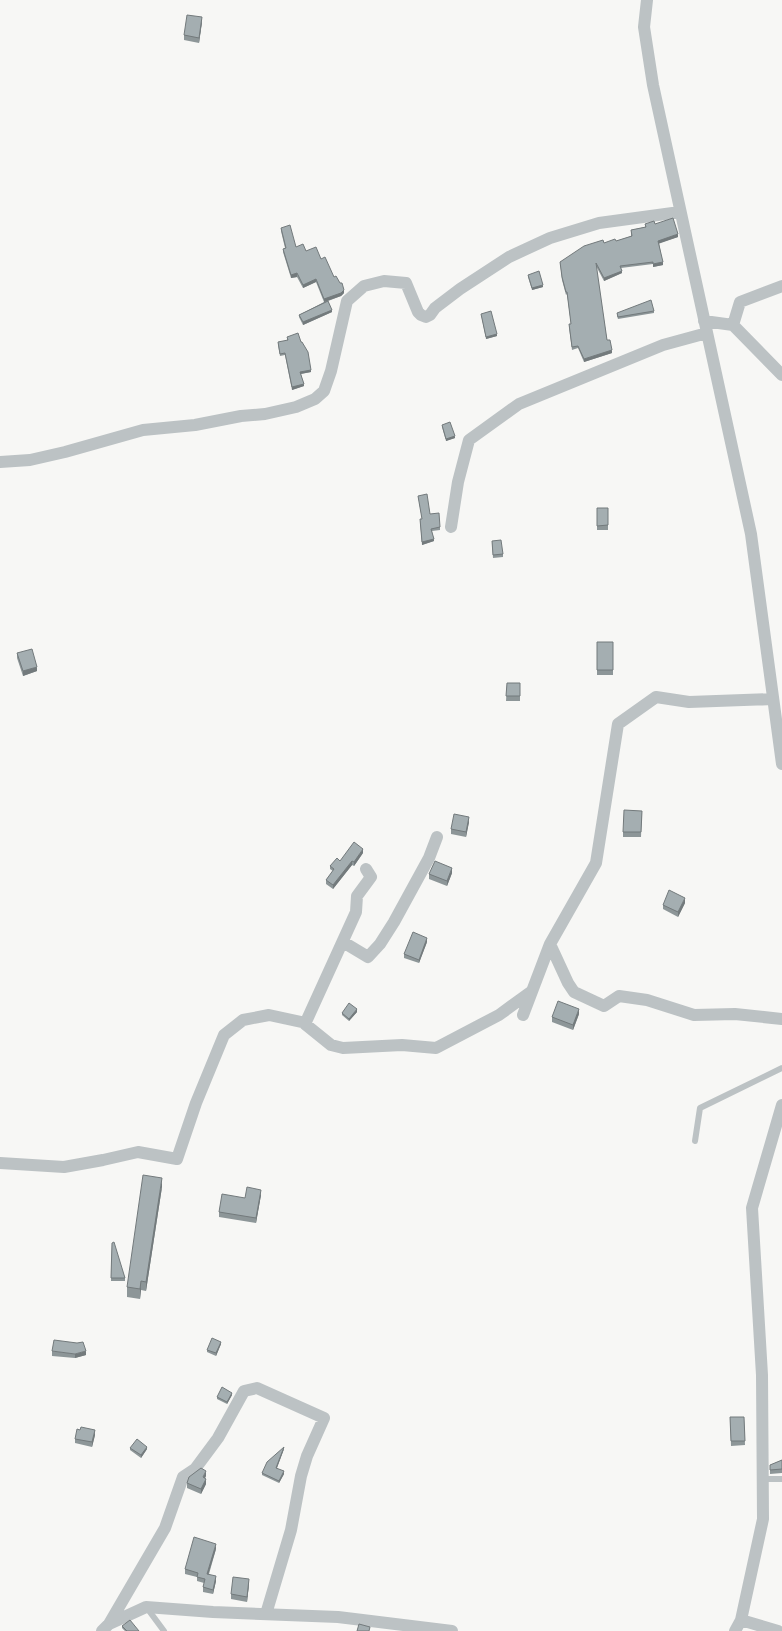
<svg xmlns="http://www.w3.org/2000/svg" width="782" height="1631" font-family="'Work Sans',sans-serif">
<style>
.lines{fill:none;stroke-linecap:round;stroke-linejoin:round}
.lane{stroke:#bcc2c4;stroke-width:6}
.street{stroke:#bcc2c4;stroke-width:12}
.wall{fill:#8d9698}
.shaded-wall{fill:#737a7c}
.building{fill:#a4aeb1;stroke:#737a7c}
</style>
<rect width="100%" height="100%" fill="#f7f7f5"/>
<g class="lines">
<path class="lane" d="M695 1141 700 1108 782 1068
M763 1479H782
M147 1608 164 1631"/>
<path class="street" d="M647 0 644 27 653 85 751 534 782 764
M704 321 733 325 782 375
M733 325 740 302 782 286
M0 462 30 460 65 452 143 430 195 425 241 416 265 414 296 407 315 399 324 391 331 371 347 301 364 286 384 281 406 283 418 312 421 315 426 317 430 315 435 308 460 289 509 257 550 238 599 223 680 212
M451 527 458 482 469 440 519 404 663 345 707 333
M366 869 371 877 357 896 356 912 305 1024 331 1045 343 1048 402 1045 436 1048 499 1015 532 991
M343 942 368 957 380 944 394 922 429 858 437 837
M550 944 596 863 618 724 656 697 689 702 773 699
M523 1015 550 944 568 983 574 992 604 1006 619 996 647 1000 694 1015 735 1014 782 1019
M0 1163 64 1167 103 1160 138 1152 177 1159 196 1103 224 1035 243 1020 269 1015 306 1023
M741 1620 778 1631
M109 1624 165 1528 183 1477 195 1469 218 1438 244 1391 257 1388 324 1418 307 1456 301 1476 291 1530 266 1614
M102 1631 109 1624 146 1607 213 1612 338 1617 452 1631
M735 1631 741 1620 763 1519 762 1375 752 1208 782 1105"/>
</g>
<path class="wall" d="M202 22 199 43 184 40V35Z
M645 224H655L678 237 659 243 663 265 653 267V264L621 268 622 273 604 281 596 266 607 340 612 353 584 362 578 348 572 350 569 327V324H571L567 294 566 295 562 280 560 262 604 243 616 241 631 236V230L645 227Z
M281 228 296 247 306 251 321 259 344 293 341 296 328 301 332 312 303 325 299 317V315L324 302 316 282 303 288 297 277 291 278 283 252V249L285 248 281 231Z
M528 275 543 287 532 290 528 277Z
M654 311V313L618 319 617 316V313Z
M481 314 497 336 486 339Z
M287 337 311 372 301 374 304 386 292 390 285 355 280 356 278 345V342L287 341Z
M442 425 455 438 446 441 442 427Z
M418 496 430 514 440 527V530L432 531 434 541 422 545 420 521 422 519Z
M597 508H608V530H597Z
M492 541 503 554V557L493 558Z
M597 642H613V675H597Z
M17 653 37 671 23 676 17 658Z
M507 683H520V701H506Z
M642 811 641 837H623V832Z
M469 822 466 837 451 834V829Z
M363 853 354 866 352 865 333 889 326 884V880L333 871 330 869V866L340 861Z
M452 873 447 886 429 879V874Z
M685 903 678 917 663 909V905Z
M427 942 419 963 404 958V954Z
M357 1012 349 1021 342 1015V1013Z
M579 1014 573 1030 552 1022V1017Z
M162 1187 146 1291 141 1290 140 1299 127 1297V1287Z
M261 1195 256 1223 219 1217V1212L245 1198Z
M112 1243 125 1278V1281H111Z
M221 1344 216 1356 207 1352V1350Z
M52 1351 86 1355 75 1358 52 1356Z
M232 1395 227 1404 217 1399V1397Z
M730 1417H744L745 1445 731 1446Z
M95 1435 92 1447 75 1443V1439Z
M130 1448 147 1449 141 1458 130 1450Z
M284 1449 277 1468 284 1474 279 1483 262 1475V1473Z
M782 1460V1473L770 1474V1465Z
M206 1476 205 1478 206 1484 201 1494 187 1488V1483Z
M216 1549 209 1574 216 1581 213 1594 203 1592V1587L204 1583 197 1581V1577L185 1574V1569Z
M249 1584 247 1602 231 1599V1594Z
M122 1626 139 1631H125L122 1628Z"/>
<path class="shaded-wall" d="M202 17V22L199 43V38Z
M678 234V237L658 244V241Z
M663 262V265L653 267V264Z
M622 271V273L604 281V278Z
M297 273V277L291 278V275Z
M316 279V282L303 288V285Z
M543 285V287L532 290V288Z
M344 290V293L341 296 324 302V299Z
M332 310V312L303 325V322Z
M497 334V336L486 339V337Z
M612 350V353L584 362V359Z
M311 370V372L300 374V372Z
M304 384V386L292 390V387Z
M455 436V438L446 441V439Z
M434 539V541L422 545V542Z
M37 667V671L23 676V671Z
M469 817V822L466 837V832Z
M363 849V853L354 866V862Z
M352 861V865L333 889V885Z
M452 868V873L447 886V881Z
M685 898V903L678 917V912Z
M427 938V942L419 963V960Z
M357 1009V1012L349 1021V1019Z
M579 1009V1014L573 1030V1025Z
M162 1178V1187L146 1291V1282Z
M261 1190V1195L256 1223V1218Z
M141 1281V1290L140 1299V1289Z
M221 1342V1344L216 1356V1353Z
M86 1351V1355L75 1358V1354Z
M232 1393V1395L227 1404V1402Z
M95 1430V1435L92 1447V1442Z
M147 1447V1449L141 1458V1455Z
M284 1447V1449L276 1470V1468Z
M206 1471V1476L203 1482V1477Z
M284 1471V1474L279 1483V1481Z
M206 1479V1484L201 1494V1489Z
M216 1544V1549L207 1578V1574Z
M216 1576V1581L213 1594V1590Z
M249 1579V1584L247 1602V1597Z"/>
<path class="building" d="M187 15 202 17 199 38 184 35Z
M673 218 678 234 658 241 663 262 653 264V262L620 266 622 271 604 278 596 263 607 340H610L612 350 584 359 578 346 572 347 569 324H571L567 292H566L562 277 560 262 584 246 603 240 604 243 615 239 616 241 632 236 631 230 646 227 645 224 654 221 655 224Z
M290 225 296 247 303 244 306 251 316 247 321 259 325 257 334 277 336 276 340 283H342L344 290 341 293 324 299 316 279 303 285 297 273 291 275 283 249 286 248 281 228Z
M539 271 543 285 532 288 528 275Z
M651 300 654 311 618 317 617 313Z
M328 301 332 310 303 322 299 315Z
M491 311 497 334 486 337 481 314Z
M298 333 301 342H302L308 352 311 370 300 372 304 384 292 387 285 353 280 354 278 342 288 340 287 337Z
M450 422 455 436 446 439 442 425Z
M427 494 430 514 439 513 440 527 431 529 434 539 422 542 420 519H422L418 496Z
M597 508H608V525L597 526Z
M501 540 503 554 493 555 492 541Z
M597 642H613V670H597Z
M32 649 37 667 23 671 17 653Z
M507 683H520V696H506Z
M624 810 642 811 641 832H623Z
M454 814 469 817 466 832 451 829Z
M354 842 363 849 354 862 352 861 333 885 326 880 334 869 330 866 337 858 340 861Z
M435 861 452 868 447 881 429 874Z
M669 890 685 898 678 912 663 905Z
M413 932 427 938 419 960 404 954Z
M558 1001 579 1009 573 1025 552 1017Z
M349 1003 357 1009 349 1019 342 1013Z
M143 1175 162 1178 146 1282 141 1281 140 1289 127 1287Z
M247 1187 261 1190 256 1218 219 1212 222 1194 245 1198Z
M114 1242 125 1278H111L112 1243Z
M212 1338 221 1342 216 1353 207 1350Z
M54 1340 77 1343 83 1342 86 1351 75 1354 52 1351Z
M222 1387 232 1393 227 1402 217 1397Z
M730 1417H744L745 1441H731Z
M81 1427 95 1430 92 1442 75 1439 77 1429 80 1430Z
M137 1439 147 1447 141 1455 130 1448Z
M284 1447 276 1468 284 1471 279 1481 262 1473 267 1462Z
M782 1460V1469L770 1470V1465Z
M201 1468 206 1471 203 1477 206 1479 201 1489 187 1483 189 1477Z
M194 1537 216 1544 207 1574 216 1576 213 1590 203 1587 205 1579 197 1577 198 1573 185 1569Z
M233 1577 249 1579 247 1597 231 1594Z
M130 1620 139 1631H127L122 1626Z
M359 1624 370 1627 369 1631H357Z"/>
</svg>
